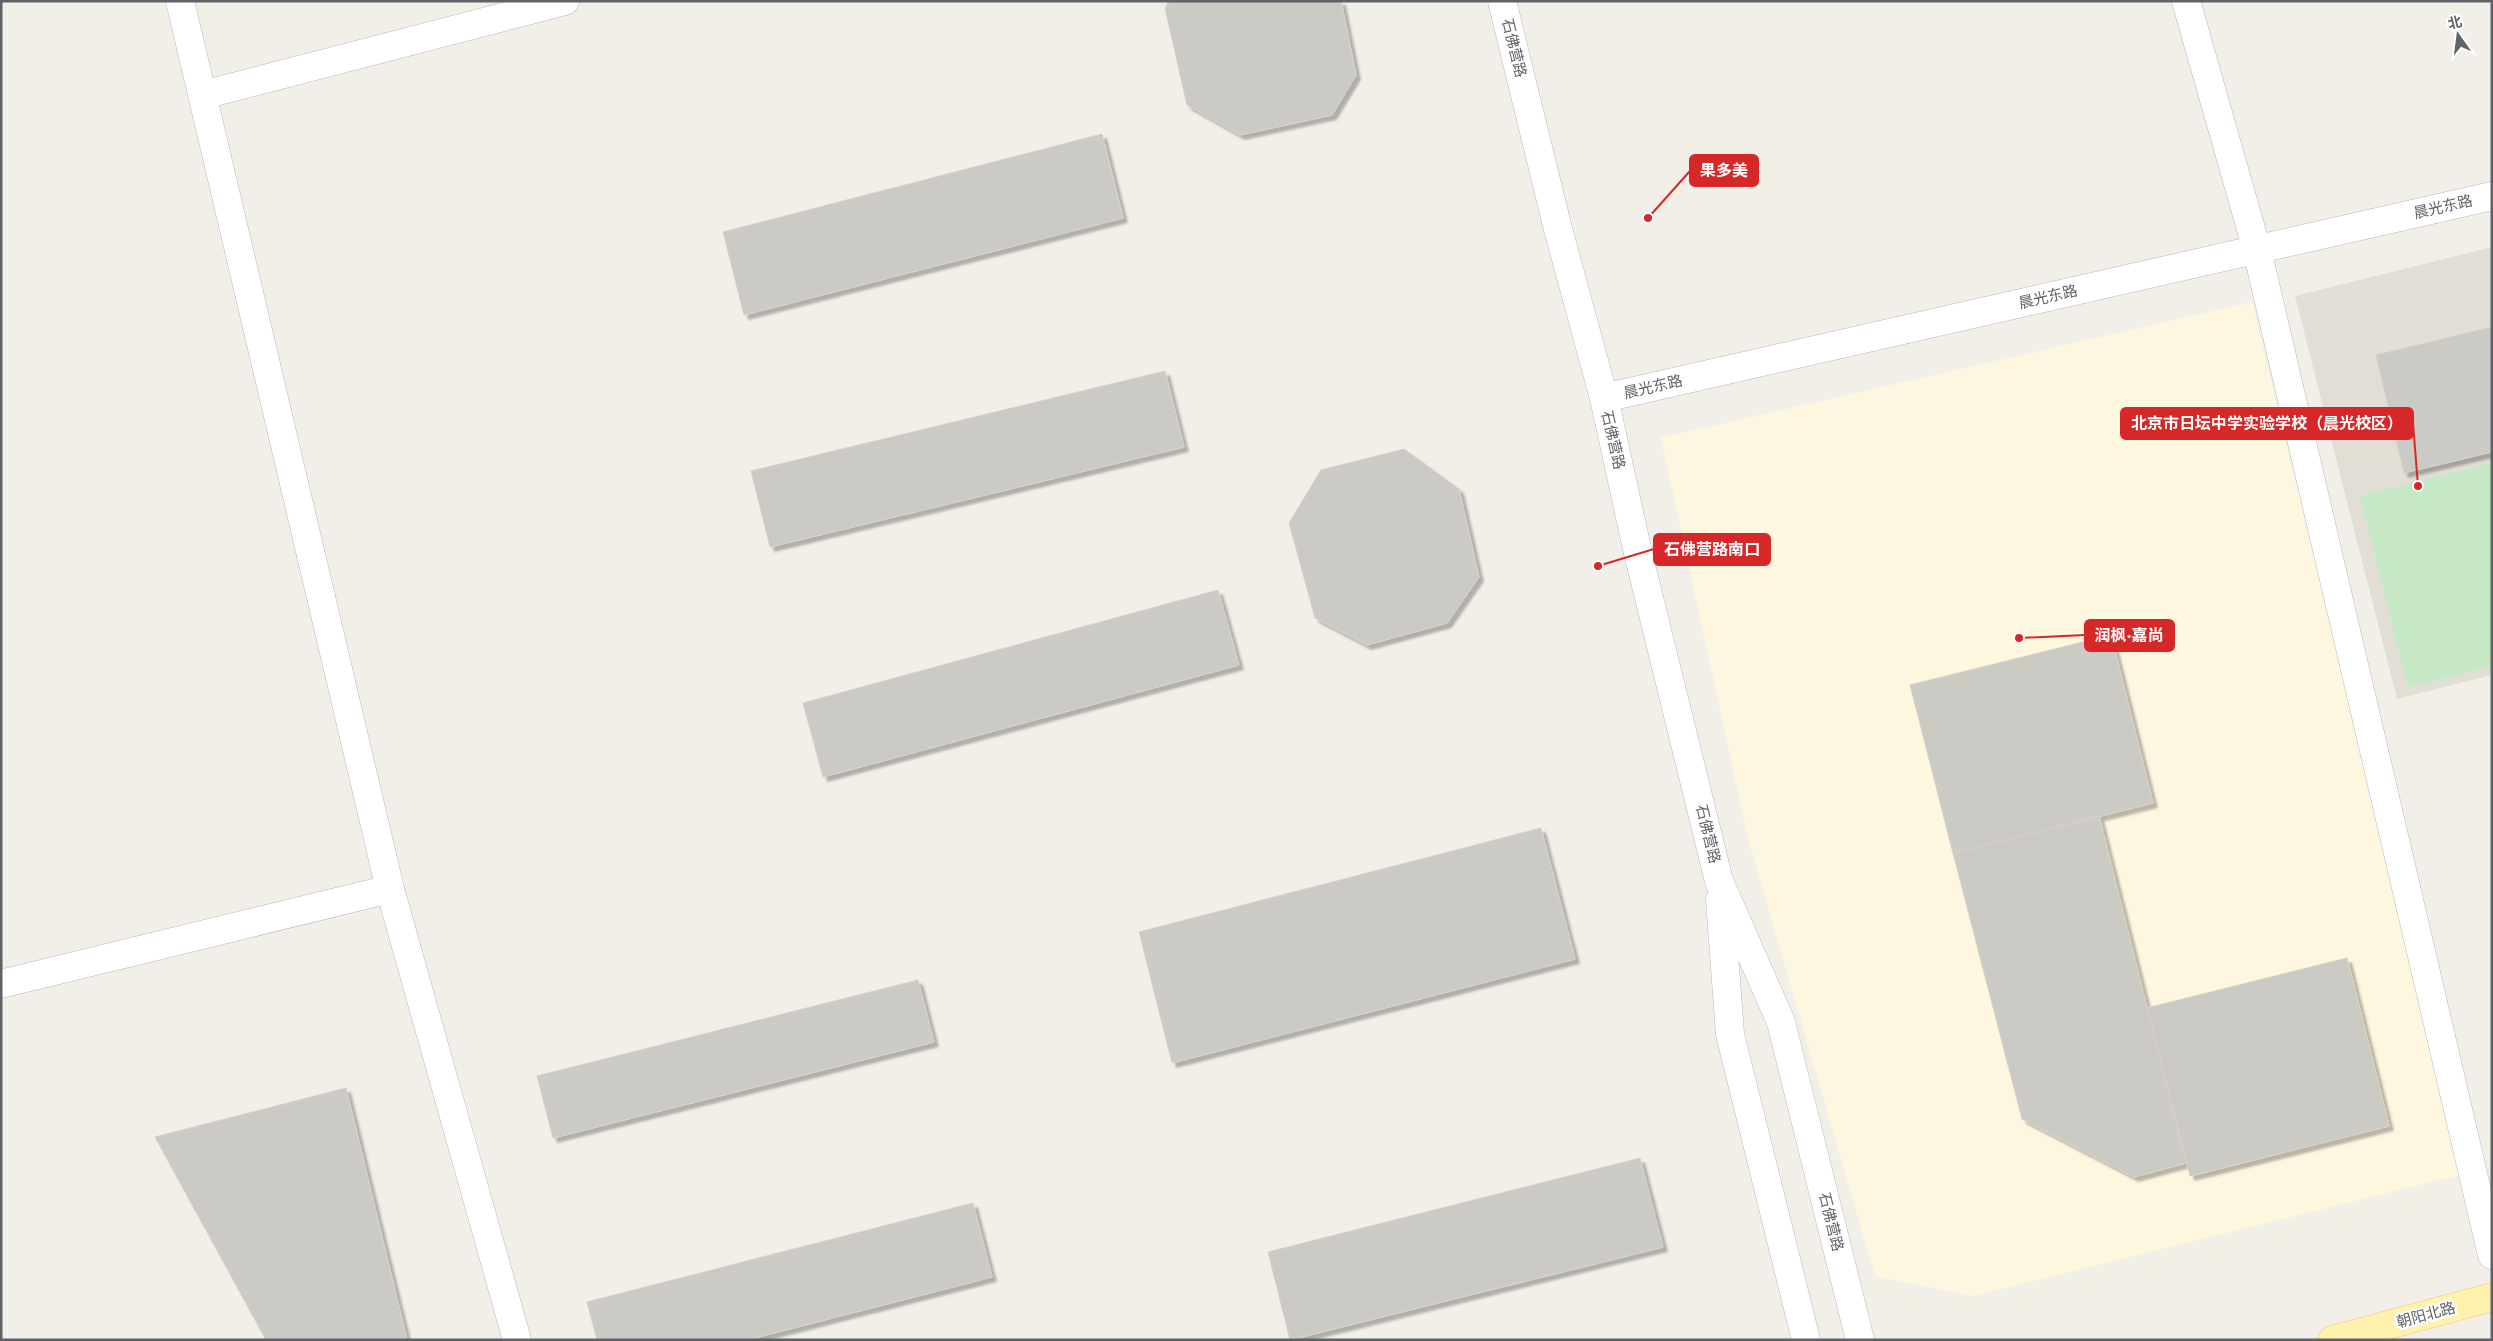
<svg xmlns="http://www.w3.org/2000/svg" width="2493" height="1341" font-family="Jost,'Noto Sans SC',sans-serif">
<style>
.commercial{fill:#fef7e0}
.education{fill:#e1ded6}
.green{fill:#c5e8c5}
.building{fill:#cccac5;stroke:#d6d1c6;filter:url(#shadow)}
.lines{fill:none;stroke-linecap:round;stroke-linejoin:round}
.street-casing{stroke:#b5b8bc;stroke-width:29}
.secondary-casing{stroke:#b6babf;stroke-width:29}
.primary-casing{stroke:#f2c960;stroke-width:29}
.street{stroke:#fff;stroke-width:28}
.secondary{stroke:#fff;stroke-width:28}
.primary{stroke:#fff2af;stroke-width:28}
.labels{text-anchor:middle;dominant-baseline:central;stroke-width:4.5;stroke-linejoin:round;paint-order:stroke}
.street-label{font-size:15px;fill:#5f6368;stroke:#fff}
.leader{fill:none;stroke:#d62828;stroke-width:2}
.callout-dot{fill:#d62828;stroke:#fff;stroke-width:2}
.callout{fill:#d62828;stroke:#d62828;stroke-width:2}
.callout-label{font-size:16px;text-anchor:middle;font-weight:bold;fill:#fff}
</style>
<defs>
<filter id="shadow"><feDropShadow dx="4.5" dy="4.5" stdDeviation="1" flood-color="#0004"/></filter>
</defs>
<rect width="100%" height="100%" fill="#f1efe8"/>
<path class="commercial" d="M2252 302 2464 1174 1973 1296 1875 1276 1748 838 1661 438Z"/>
<path class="education" d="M2492 247V675L2397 699 2295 296Z"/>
<path class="green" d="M2492 463V666L2408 687 2360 496Z"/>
<path class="building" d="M1169 1H1341L1356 75 1332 115 1240 135 1187 105 1165 8Z
M1102 134 1123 218 744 315 723 232Z
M2492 327V452L2404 473 2376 355Z
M1165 371 1184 447 770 547 751 471Z
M1404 449 1459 489 1479 577 1447 623 1367 645 1315 618 1289 523 1321 470Z
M1218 590 1239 665 823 777 803 703Z
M2111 635 2153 803 1953 853 1910 685Z
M2099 816 2186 1163 2134 1177 2022 1119 1953 853Z
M1541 828 1575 959 1172 1063 1139 932Z
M2347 958 2389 1126 2190 1176 2147 1008Z
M918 980 934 1042 553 1138 537 1076Z
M346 1088 407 1340H266L155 1137Z
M1640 1158 1663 1247 1290 1340 1268 1252Z
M973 1203 992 1277 747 1340H597L587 1302Z"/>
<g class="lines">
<defs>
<path id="street" d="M180 1 390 889 517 1340
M2186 1 2257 250 2492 1255
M203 95 565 1
M1604 398 2492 196
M1 984 390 889"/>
<path id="secondary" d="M1502 1 1558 229 1604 398 1638 553 1719 881 1781 1022 1860 1340
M1720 900 1730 1034 1806 1340"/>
<path id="primary" d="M2332 1340 2492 1297"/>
</defs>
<use href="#street" class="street-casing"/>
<use href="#secondary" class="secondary-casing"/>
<use href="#primary" class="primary-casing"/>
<use href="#street" class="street"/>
<use href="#secondary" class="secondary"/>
<use href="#primary" class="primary"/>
</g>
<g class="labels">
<g class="street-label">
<text transform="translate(1514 48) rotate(76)">石佛营路</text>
<text transform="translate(2443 207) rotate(-13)">晨光东路</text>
<text transform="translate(2048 297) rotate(-13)">晨光东路</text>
<text transform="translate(1653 387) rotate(-13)">晨光东路</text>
<text transform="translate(1613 440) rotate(77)">石佛营路</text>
<text transform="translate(1708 834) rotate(76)">石佛营路</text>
<text transform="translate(1831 1222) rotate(76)">石佛营路</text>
<text transform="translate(2426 1315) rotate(-15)">朝阳北路</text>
</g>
</g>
<path class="leader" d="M1648 218L1690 171M2418 486L2413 423M1598 566L1654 549M2019 638L2085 635"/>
<g class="callout-dot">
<circle cx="1648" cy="218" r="5"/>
<circle cx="2418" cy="486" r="5"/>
<circle cx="1598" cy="566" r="5"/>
<circle cx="2019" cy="638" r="5"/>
</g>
<g class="callout">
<rect x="1690" y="155" width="68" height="31" rx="5"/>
<rect x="2121" y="408" width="292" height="31" rx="5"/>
<rect x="1654" y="534" width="116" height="31" rx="5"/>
<rect x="2085" y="620" width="89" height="31" rx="5"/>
</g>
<g class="callout-label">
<text x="1724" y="176">果多美</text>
<text x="2267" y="429">北京市日坛中学实验学校（晨光校区）</text>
<text x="1712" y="555">石佛营路南口</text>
<text x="2129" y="641">润枫·嘉尚</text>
</g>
<rect width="2493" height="1341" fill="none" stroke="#5f6368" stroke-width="5"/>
<g transform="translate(2458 35) rotate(346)" stroke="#ffffff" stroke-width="4" paint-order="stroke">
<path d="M0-4L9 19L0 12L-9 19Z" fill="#5f6368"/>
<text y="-8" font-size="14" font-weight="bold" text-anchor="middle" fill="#5f6368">北</text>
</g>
</svg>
